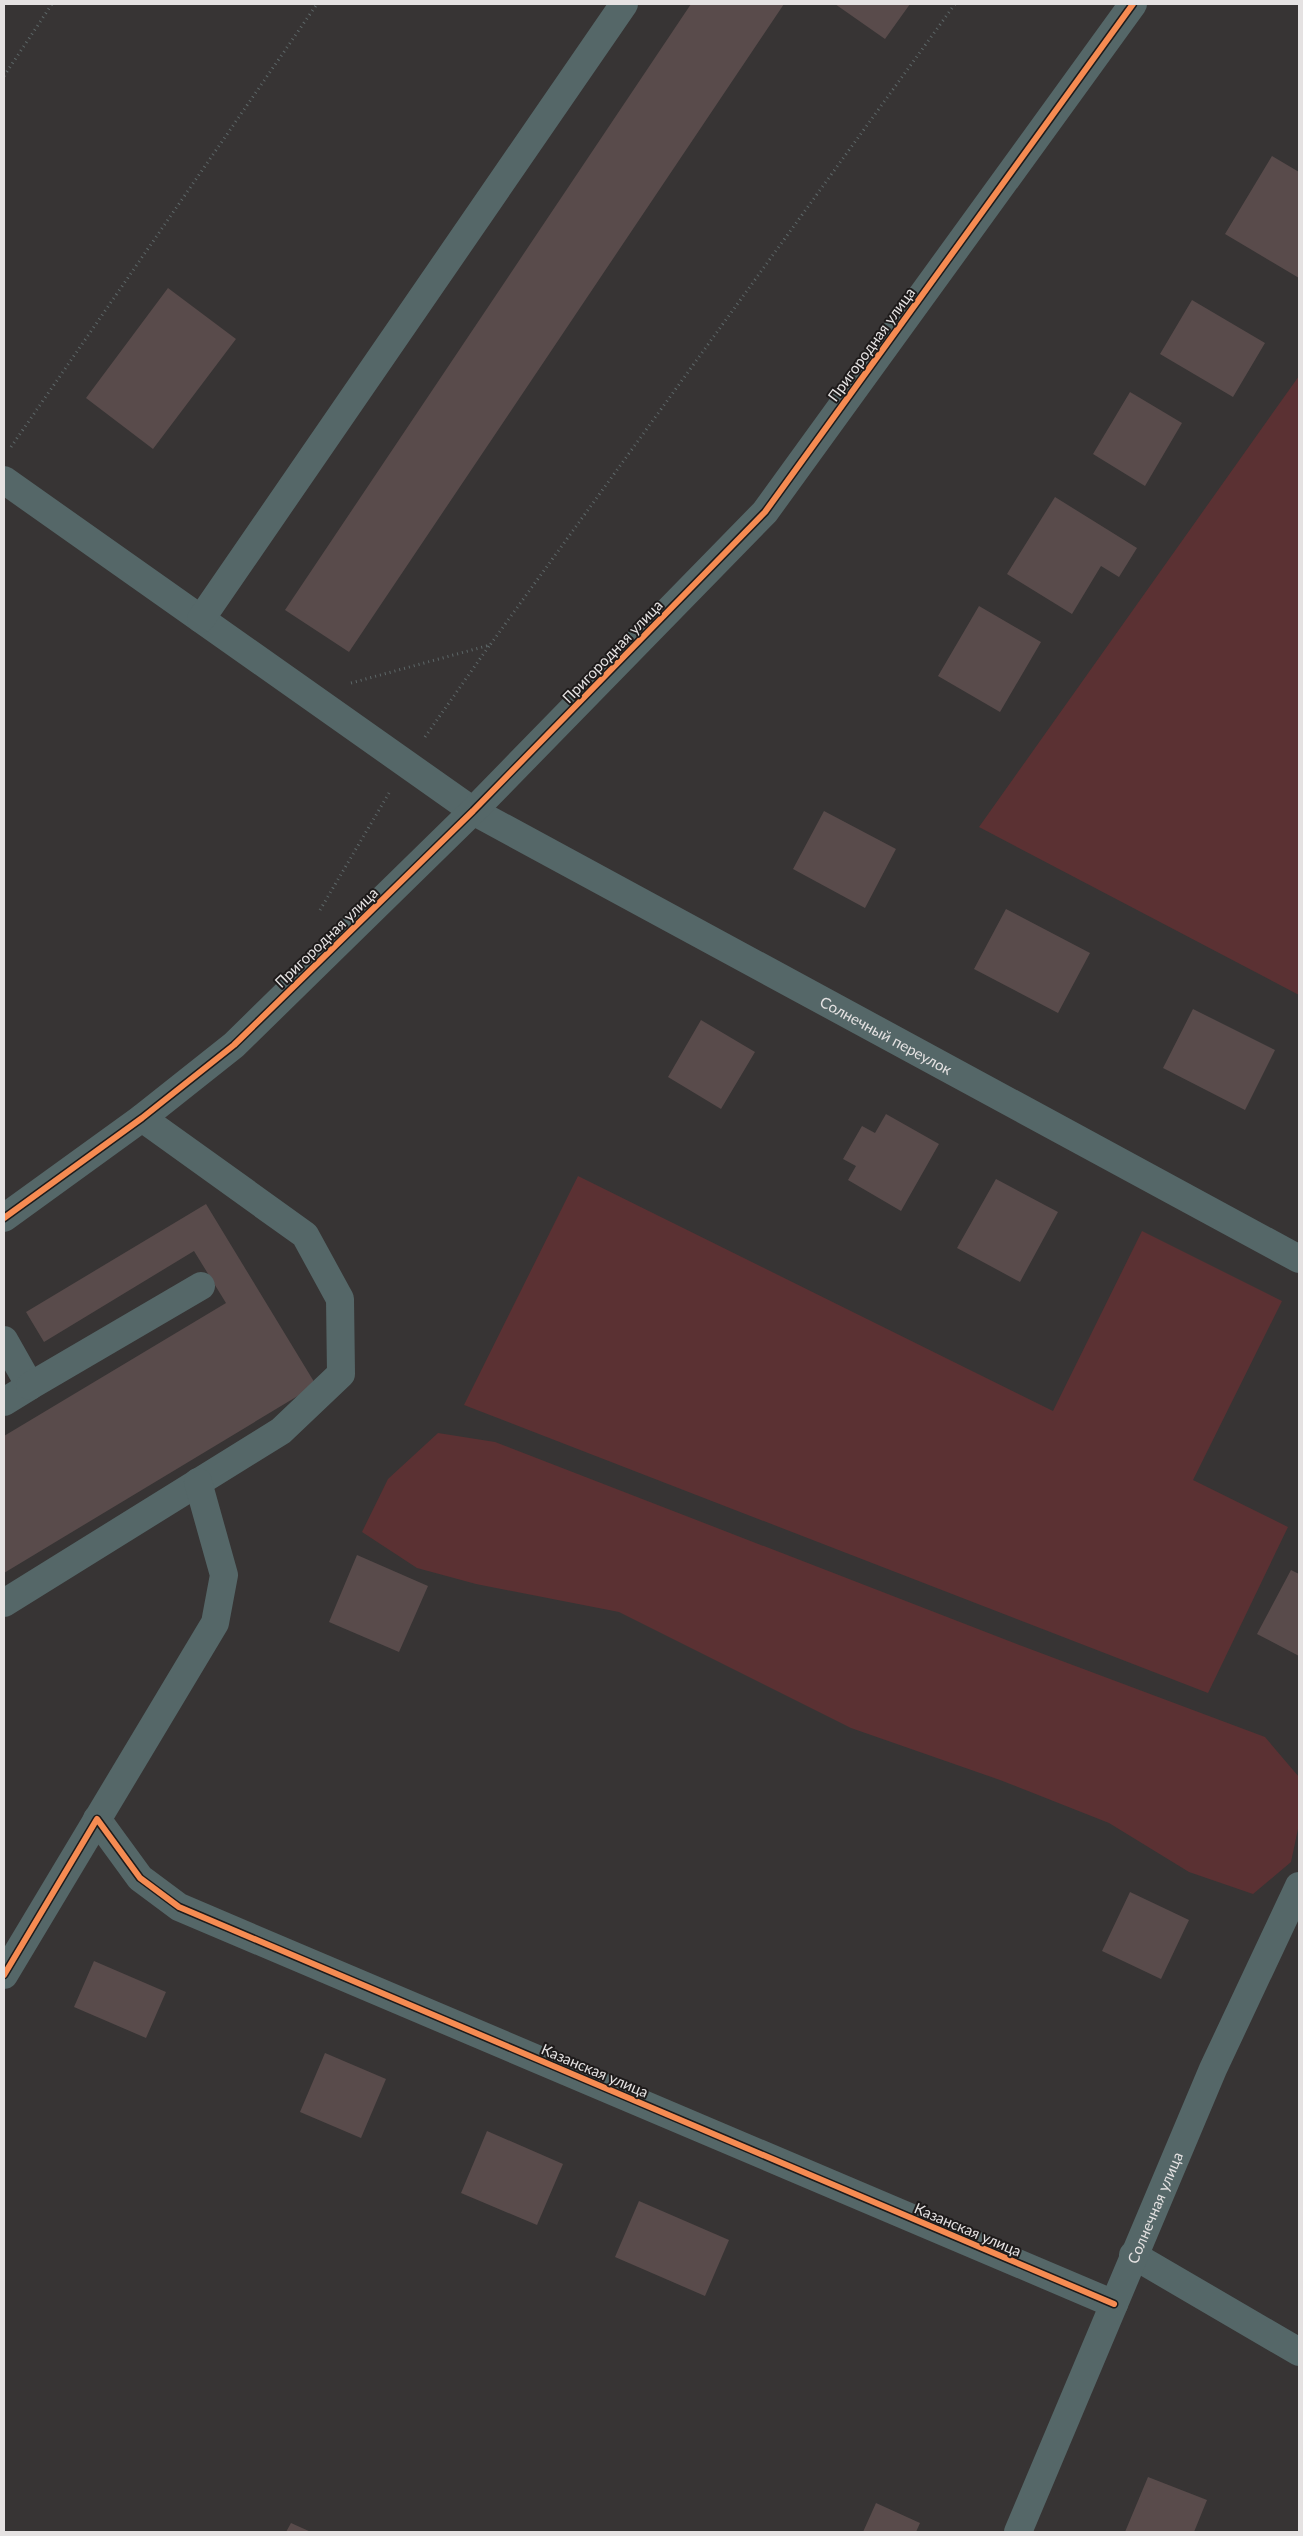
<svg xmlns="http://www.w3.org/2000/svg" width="1303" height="2536" font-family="Lato,sans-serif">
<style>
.green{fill:#5b3133}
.building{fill:#594b4b}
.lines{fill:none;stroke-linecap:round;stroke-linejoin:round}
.path{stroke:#5d6768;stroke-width:3;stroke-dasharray:1 4;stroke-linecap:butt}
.minor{stroke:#556768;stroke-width:28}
.cycleway-casing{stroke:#1e1b1b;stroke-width:9}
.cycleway{stroke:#f68b52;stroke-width:6}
.labels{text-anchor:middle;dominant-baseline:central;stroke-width:4;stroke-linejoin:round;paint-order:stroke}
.street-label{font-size:15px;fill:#e5e2e2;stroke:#1e1b1b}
</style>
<rect width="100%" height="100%" fill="#373434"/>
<path class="green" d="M1299 376V995L979 827Z
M578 1176 1053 1411 1142 1231 1282 1301 1193 1480 1288 1527 1208 1693 464 1405Z
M438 1433 495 1442 1009 1641 1265 1737 1299 1777V1824L1291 1862 1253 1894 1189 1872 1109 1823 1000 1780 851 1728 619 1612 476 1584 417 1568 362 1532 388 1479Z"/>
<path class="building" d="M691 4H784L349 652 285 610Z
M835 4H910L885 39Z
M1272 156 1299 172V278L1225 234Z
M168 288 236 339 153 449 86 398Z
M1192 300 1265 343 1233 397 1160 354Z
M1130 392 1182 423 1145 486 1093 454Z
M1055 497 1137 548 1119 577 1101 566 1072 614 1007 574Z
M979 606 1041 642 1000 712 938 676Z
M824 811 896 849 865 908 793 869Z
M1006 909 1090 953 1058 1013 974 969Z
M1193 1009 1275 1050 1245 1110 1163 1068Z
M701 1020 755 1052 721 1109 668 1077Z
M886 1114 939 1144 901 1211 848 1180 856 1166 843 1159 862 1126 875 1133Z
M996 1179 1058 1212 1020 1282 957 1248Z
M206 1204 316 1385 4 1573V1436L226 1303 194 1251 44 1342 26 1312Z
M357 1555 428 1586 399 1652 329 1622Z
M1291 1570 1299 1574V1656L1257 1634Z
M1130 1892 1189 1920 1161 1979 1102 1951Z
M94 1961 166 1992 146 2038 74 2007Z
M325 2053 386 2079 361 2138 300 2112Z
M487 2131 563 2164 537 2225 461 2193Z
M639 2201 729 2240 705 2296 615 2257Z
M1148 2477 1207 2500 1194 2532H1125Z
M876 2503 920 2523 916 2532H863Z
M291 2523 311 2532H286Z"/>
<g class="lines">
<path class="path" d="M4 76 52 4
M11 447 317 4
M351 683 490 645 955 4
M425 737 489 646
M320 910 389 793"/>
<g class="minor">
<path id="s1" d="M4 480 473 811 1299 1259"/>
<path d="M201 619 624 4"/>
<path d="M4 1218 142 1118 234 1045 473 811 765 512 1133 4"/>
<path d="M4 1340 30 1386 4 1402"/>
<path d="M30 1386 201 1286"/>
<path d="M4 1603 281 1431 341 1374 340 1299 305 1235 142 1118"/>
<path d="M97 1819 140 1878 179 1907 1114 2304"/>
<path d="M4 1975 215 1623 224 1575 198 1482"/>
<path d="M1133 2255 1299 2352"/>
<path id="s2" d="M1018 2532 1213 2069 1299 1886"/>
</g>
<defs>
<path id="cycleway" d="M4 1218 142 1118 234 1045 473 811 765 512 1133 4
M4 1975 97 1819 140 1878 179 1907 1114 2304"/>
</defs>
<use href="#cycleway" class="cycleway-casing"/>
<use href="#cycleway" class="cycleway"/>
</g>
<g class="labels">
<g class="street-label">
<text transform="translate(871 344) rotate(-54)">Пригородная улица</text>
<text transform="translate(612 651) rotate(-46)">Пригородная улица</text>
<text transform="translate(326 937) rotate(-44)">Пригородная улица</text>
<text stroke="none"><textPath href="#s1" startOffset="1044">Солнечный переулок</textPath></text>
<text transform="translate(595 2070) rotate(23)">Казанская улица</text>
<text stroke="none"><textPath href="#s2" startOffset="352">Солнечная улица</textPath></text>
<text transform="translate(968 2229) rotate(23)">Казанская улица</text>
</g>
</g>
<rect width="1303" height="2536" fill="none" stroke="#e5e2e2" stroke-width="10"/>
</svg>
